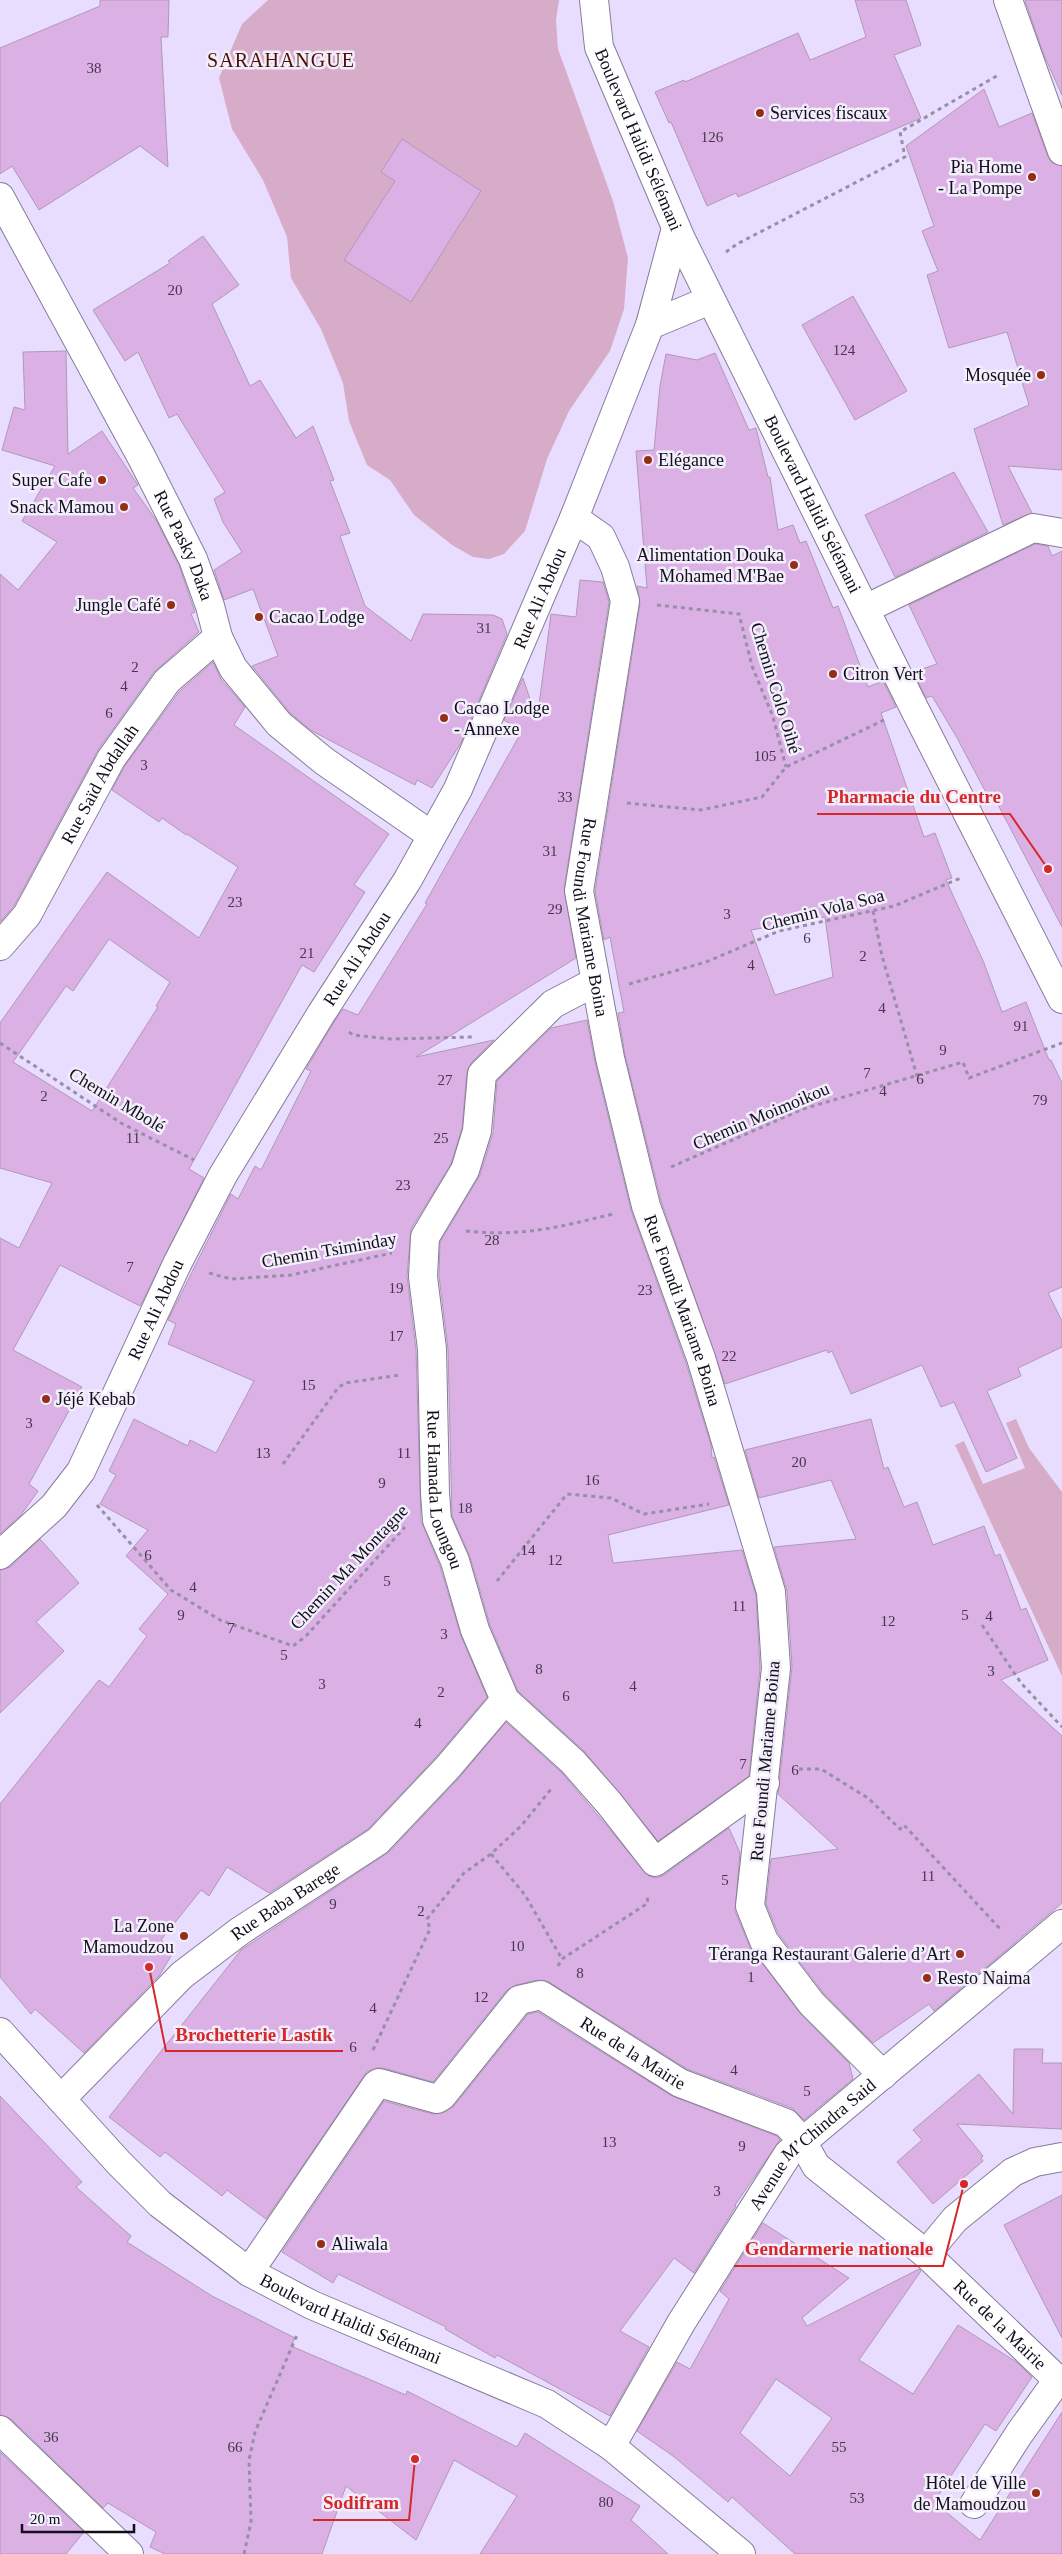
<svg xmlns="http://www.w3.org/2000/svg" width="1062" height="2554" font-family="'Times New Roman',serif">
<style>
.green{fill:#d7acc8}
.building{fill:#dbb0e4;stroke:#b099b4;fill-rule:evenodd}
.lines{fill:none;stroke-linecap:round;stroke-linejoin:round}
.minor-casing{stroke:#877c9a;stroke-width:30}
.path{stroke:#978ea7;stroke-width:3;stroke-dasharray:4 4;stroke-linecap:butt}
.minor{stroke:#fff;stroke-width:28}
.poi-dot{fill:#962d16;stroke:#f3eefc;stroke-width:2}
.labels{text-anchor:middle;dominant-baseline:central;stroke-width:5;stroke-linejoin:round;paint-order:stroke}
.number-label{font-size:15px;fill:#45374c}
.poi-label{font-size:18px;fill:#130f1a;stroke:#f3eefc;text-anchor:end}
.street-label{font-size:18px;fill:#130f1a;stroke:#f3eefc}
.quarter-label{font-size:20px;letter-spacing:1px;fill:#500d01;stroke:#f3eefc}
.leader{fill:none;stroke:#d62828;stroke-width:2}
.callout-dot{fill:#d62828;stroke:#f3eefc;stroke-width:2}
.callout-label{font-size:19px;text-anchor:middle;font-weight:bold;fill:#d62828;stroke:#f3eefc;stroke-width:5;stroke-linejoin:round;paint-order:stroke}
</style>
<rect width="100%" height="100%" fill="#e9ddff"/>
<path class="green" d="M268 0H559L556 20 558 49 613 201 628 258 624 309 610 351 569 411 547 459 525 531 504 554 489 559 473 557 452 545 414 515 390 480 367 465 349 421 343 383 321 329 291 278 287 237 263 180 232 129 219 78 242 24Z
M1016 1419 1029 1448 1062 1492V1676L955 1445 964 1441 983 1484 1025 1468 1006 1423Z"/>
<path class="building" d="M100 0H169L168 37H161L168 167 140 146 39 210 12 166 0 174V48L100 6Z
M855 0H906L921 45 894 55 921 118 738 197 736 193 707 206 671 122 669 123 655 92 684 80 685 82 798 33 810 60 866 37Z
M1025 0H1062V95L1043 53Z
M984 89 999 127 1032 113 1048 157 1052 163 1062 166V470L1008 466 1032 513 1003 525 974 429 1029 405 1007 332 949 348 927 275 938 271 922 231 934 226 906 146Z
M402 139 481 191 411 302 344 260 395 181 381 172Z
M203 236 239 285 212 304 250 386 260 380 296 438 313 426 334 480 330 481 350 533 340 536 365 606 411 641 423 614 493 615 502 619 507 634 461 743 432 788 417 780 415 785 312 731 290 713 252 666 278 656 253 589 224 600 214 570 242 552 223 522 214 499 225 492 177 414 169 418 138 352 125 361 93 310 170 263 168 261Z
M853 296 907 391 855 420 802 325Z
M66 351 68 454 102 431 138 485 133 488 156 520 179 565 195 612 191 614 199 632 154 672 98 750 14 906 0 922V574L18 590 57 542 22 521 55 466 2 450 14 407 25 410 23 352Z
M715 353 749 430 756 428 768 477H770L778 530 793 525 800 543 806 541 833 608 838 606 868 687 883 681 896 707 881 713 924 837 935 833 952 878 946 880 984 963 1002 1012 1026 1002 1049 1060H1051L1062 1083V1287L1048 1293 1062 1321V1347L1018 1368 1021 1376 987 1391 1017 1458 986 1472 954 1402 941 1407 922 1365 851 1394 832 1351 828 1353 827 1350 725 1384 661 1201 625 1055 618 1013 624 1012 610 937 604 940 595 891 640 603 637 586 647 588 636 451 654 450 660 386 666 354 697 360ZM825 917 833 977 775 995 751 930Z
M954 472 988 532 895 577 865 515Z
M1035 544 1048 546 1052 556 1062 551V927L995 799 991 802 956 736 932 696 926 698 913 672 937 664 909 605Z
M580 580 603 582 609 602 564 889 576 958 416 1057 494 1040 471 1063 467 1072 462 1128 451 1164 411 1229 407 1276 416 1350 421 1521 440 1566 461 1636 487 1697 436 1757 368 1829 269 1893 227 1867 209 1896 201 1890 161 1940 174 1951 159 1976 84 2053 35 2009 31 2014 0 1977V1804L99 1680 109 1687 147 1636 139 1629 168 1594 126 1556 148 1530 100 1504 116 1475 109 1471 134 1419 188 1446 190 1440 216 1453 254 1381 168 1344 176 1324 168 1320 231 1194 238 1199 255 1166 261 1170 311 1071 306 1069 334 1022 343 1009 358 1015 427 904 425 903 522 731 504 720 523 678 537 720 551 614 576 617Z
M213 662 221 679 245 707 234 725 389 834 354 885 365 892 314 972 302 965 189 1169 204 1178 140 1306 60 1265 13 1350 82 1387 29 1484 38 1491 21 1515 0 1534V1238L19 1248 52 1183 0 1168V1023L107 872 199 938 238 867 187 834 186 835 162 818 159 822 112 790 124 767 179 692ZM109 939 170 982 156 1006 158 1007 92 1111 13 1062 66 986 73 991Z
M587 1020 595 1062 631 1210 686 1363 711 1445 712 1458 714 1457 729 1505 608 1535 613 1563 742 1550 756 1595 760 1668 749 1776 658 1841 585 1752 518 1691 490 1625 470 1557 452 1516 448 1349 439 1276 440 1242 480 1175 493 1133 497 1081 551 1028Z
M871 1419 884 1469 888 1467 904 1507 917 1502 933 1545 984 1526 995 1556 1000 1554 1021 1610 1026 1608 1048 1660 1001 1680 1062 1736V1903L934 2011 929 2004 873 2043 824 1994 778 1933 766 1904 771 1859 838 1849 778 1794 792 1667 787 1591 774 1547 856 1539 831 1480 759 1498 745 1450Z
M40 1539 79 1583 36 1622 64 1651 0 1713V1570L10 1567Z
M506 1722 562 1773 649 1876 656 1878 664 1875 729 1828 740 1853 735 1911 750 1947 800 2013 849 2063 853 2079 804 2120 792 2108 687 2069 549 1982 538 1980 516 1985 507 1990 433 2082 383 2068H376L367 2072 266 2219 227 2190 222 2196 165 2152 160 2157 109 2117 241 1950 389 1852 459 1778Z
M538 2012 672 2096 777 2136 780 2140 735 2205 736 2206 694 2273 674 2258 620 2331 649 2347 610 2416 497 2355 495 2358 445 2329 446 2327 338 2274 333 2283 282 2252 384 2101 433 2114 445 2112 454 2106 528 2014Z
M1014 2049H1043L1042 2063H1062V2129L957 2124 983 2156 981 2158 983 2161 933 2204 897 2162 922 2140 913 2130 979 2074 1013 2114Z
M0 2096 82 2182 76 2187 131 2236 127 2242 212 2296 295 2338 291 2346 406 2395 407 2391 517 2447 525 2433 640 2506 631 2520 668 2554H480L517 2496 454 2460 416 2540 346 2486 322 2554H165L150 2547 156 2532 108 2503 103 2508 11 2419 0 2415Z
M1062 2195V2338L1004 2225Z
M763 2223 849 2278 802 2318 807 2326 919 2269 921 2271 859 2360 913 2394 958 2325 1018 2363 1032 2377 996 2431 985 2424 934 2502 980 2540 1062 2412V2554H795L732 2497 728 2502 673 2456 637 2431 677 2362 690 2369 729 2299 720 2291ZM776 2379 832 2418 790 2476 740 2433Z
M0 2452 84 2532 66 2554H0Z"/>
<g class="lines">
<defs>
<g id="minor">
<path id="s1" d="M594 0 599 47 681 239 913 706 1062 999"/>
<path d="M1008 0 1062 151"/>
<path id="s2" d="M0 197 142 458 193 559 210 606 218 637 233 668 279 724 324 761 431 835"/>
<path d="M650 325 710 300"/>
<path id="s3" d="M574 518 601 537 615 567 625 601 579 891 610 1058 646 1206 701 1358 771 1592 776 1668 750 1906 764 1941 812 2004 883 2075"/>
<path d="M865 609 1033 528 1062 533"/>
<path id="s4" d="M0 946 27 915 111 759 167 681 218 637"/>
<path id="s5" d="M595 982 553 1004 482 1074 477 1131 465 1170 425 1237 423 1277 432 1349 435 1493 437 1520 455 1561 475 1630 505 1700 573 1762 609 1803 655 1862 765 1783"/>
<path id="s6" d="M0 1555 54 1506 81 1471 177 1264 223 1175 321 1014 407 881 458 789 574 518 650 325 676 228"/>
<path id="s7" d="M0 2032 119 2163 160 2204 249 2272 312 2305 547 2404 611 2446 741 2554"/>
<path id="s8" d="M61 2099 182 1975 240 1931 378 1841 448 1767 505 1700"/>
<path d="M926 2254 955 2219 1013 2172 1035 2162 1062 2157"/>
<path id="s9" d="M249 2272 376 2085 379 2083 437 2099 442 2096 519 2000 541 1995 680 2083 786 2123 802 2141 816 2166 926 2254 1062 2384"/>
<path d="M0 2430 129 2554"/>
<path id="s10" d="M611 2446 681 2323 788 2154 1062 1924"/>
<path d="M974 2504 1019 2434 1057 2381"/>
</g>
</defs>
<use href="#minor" class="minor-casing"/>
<path class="path" d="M726 252 737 244 905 157 900 132 1000 74
M657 605 739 614 752 666 773 717 786 767
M627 803 701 810 762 797 786 767 884 720
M873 911 882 956 917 1076
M629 984 706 962 779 931 894 906 963 877
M349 1032 353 1035 391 1039 472 1037
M0 1043 121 1123 194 1160
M671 1167 803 1109 963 1062 969 1078 1062 1043
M466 1231C523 1237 559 1227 613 1214
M209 1273 231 1279 291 1275 392 1253
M283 1464 338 1388 345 1383 400 1375
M97 1505 171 1590 220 1620 293 1646 306 1636 405 1527
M497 1581 567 1494 611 1498 644 1514 709 1504
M982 1625 1021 1683 1062 1727
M799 1769H821L868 1798 900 1829 904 1825 1002 1931
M491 1854 525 1895 562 1959
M558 1966 562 1959 648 1903 647 1895
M373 2050 430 1929 427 1919 464 1873 491 1854 521 1826 552 1788
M244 2554 251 2522 249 2460 255 2432 297 2335"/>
<use href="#minor" class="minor"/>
</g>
<g class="poi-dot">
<circle cx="760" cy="113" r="5"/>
<circle cx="1032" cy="177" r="5"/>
<circle cx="1041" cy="375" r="5"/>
<circle cx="648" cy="460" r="5"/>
<circle cx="102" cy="480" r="5"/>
<circle cx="124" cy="507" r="5"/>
<circle cx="794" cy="565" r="5"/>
<circle cx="171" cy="605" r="5"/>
<circle cx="259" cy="617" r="5"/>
<circle cx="833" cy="674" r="5"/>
<circle cx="444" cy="718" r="5"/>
<circle cx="46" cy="1399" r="5"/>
<circle cx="184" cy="1936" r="5"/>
<circle cx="960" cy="1954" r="5"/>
<circle cx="927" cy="1978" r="5"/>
<circle cx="321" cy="2244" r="5"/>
<circle cx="1036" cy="2493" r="5"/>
</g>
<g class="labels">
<g class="number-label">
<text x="94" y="68">38</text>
<text x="712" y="137">126</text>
<text x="175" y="290">20</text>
<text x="844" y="350">124</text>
<text x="484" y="628">31</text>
<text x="135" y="667">2</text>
<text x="124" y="686">4</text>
<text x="109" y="713">6</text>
<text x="765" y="756">105</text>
<text x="144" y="765">3</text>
<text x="565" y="797">33</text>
<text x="550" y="851">31</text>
<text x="235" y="902">23</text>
<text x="555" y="909">29</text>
<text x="727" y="914">3</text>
<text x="807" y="938">6</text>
<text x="307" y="953">21</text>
<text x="863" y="956">2</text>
<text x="751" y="965">4</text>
<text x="882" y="1008">4</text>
<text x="1021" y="1026">91</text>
<text x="943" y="1050">9</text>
<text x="867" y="1073">7</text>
<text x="920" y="1079">6</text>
<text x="445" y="1080">27</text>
<text x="883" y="1091">4</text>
<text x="44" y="1096">2</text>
<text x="1040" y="1100">79</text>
<text x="133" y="1138">11</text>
<text x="441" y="1138">25</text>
<text x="403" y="1185">23</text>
<text x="492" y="1240">28</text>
<text x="130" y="1267">7</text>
<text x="396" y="1288">19</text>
<text x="645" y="1290">23</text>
<text x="396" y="1336">17</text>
<text x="729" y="1356">22</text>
<text x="308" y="1385">15</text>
<text x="29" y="1423">3</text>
<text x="263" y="1453">13</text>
<text x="404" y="1453">11</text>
<text x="799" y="1462">20</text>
<text x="592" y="1480">16</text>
<text x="382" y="1483">9</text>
<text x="465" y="1508">18</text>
<text x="528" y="1550">14</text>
<text x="148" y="1555">6</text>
<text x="555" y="1560">12</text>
<text x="387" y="1581">5</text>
<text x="193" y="1587">4</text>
<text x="739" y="1606">11</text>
<text x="181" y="1615">9</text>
<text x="965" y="1615">5</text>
<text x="989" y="1616">4</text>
<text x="888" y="1621">12</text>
<text x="231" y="1628">7</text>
<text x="444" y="1634">3</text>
<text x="284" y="1655">5</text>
<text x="539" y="1669">8</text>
<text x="991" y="1671">3</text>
<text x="322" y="1684">3</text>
<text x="633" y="1686">4</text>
<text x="441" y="1692">2</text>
<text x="566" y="1696">6</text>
<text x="418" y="1723">4</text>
<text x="743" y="1764">7</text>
<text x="795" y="1770">6</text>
<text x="928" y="1876">11</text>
<text x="725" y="1880">5</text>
<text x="333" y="1904">9</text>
<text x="421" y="1911">2</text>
<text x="517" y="1946">10</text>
<text x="580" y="1973">8</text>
<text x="751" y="1977">1</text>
<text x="481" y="1997">12</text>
<text x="373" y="2008">4</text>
<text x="353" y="2047">6</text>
<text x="734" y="2070">4</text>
<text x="807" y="2091">5</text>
<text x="609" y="2142">13</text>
<text x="742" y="2146">9</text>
<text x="717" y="2191">3</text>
<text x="51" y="2437">36</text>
<text x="235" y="2447">66</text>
<text x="839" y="2447">55</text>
<text x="857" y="2498">53</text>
<text x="606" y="2502">80</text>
</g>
<g class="poi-label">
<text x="770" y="113" text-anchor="start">Services fiscaux</text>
<text x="1022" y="167">Pia Home<tspan x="1022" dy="21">- La Pompe</tspan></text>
<text x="1031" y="375">Mosquée</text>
<text x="658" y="460" text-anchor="start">Elégance</text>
<text x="92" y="480">Super Cafe</text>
<text x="114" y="507">Snack Mamou</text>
<text x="784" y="555">Alimentation Douka<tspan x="784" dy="21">Mohamed M'Bae</tspan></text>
<text x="161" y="605">Jungle Café</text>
<text x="269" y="617" text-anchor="start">Cacao Lodge</text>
<text x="843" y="674" text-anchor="start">Citron Vert</text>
<text x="454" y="708" text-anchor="start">Cacao Lodge<tspan x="454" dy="21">- Annexe</tspan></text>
<text x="56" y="1399" text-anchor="start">Jéjé Kebab</text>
<text x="174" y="1926">La Zone<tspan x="174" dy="21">Mamoudzou</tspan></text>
<text x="950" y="1954">Téranga Restaurant Galerie d’Art</text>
<text x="937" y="1978" text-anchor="start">Resto Naima</text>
<text x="331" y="2244" text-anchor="start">Aliwala</text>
<text x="1026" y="2483">Hôtel de Ville<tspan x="1026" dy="21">de Mamoudzou</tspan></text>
</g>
<g class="street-label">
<text stroke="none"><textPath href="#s1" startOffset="148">Boulevard Halidi Sélémani</textPath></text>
<text stroke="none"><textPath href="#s1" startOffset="552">Boulevard Halidi Sélémani</textPath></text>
<text stroke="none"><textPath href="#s2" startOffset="394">Rue Pasky Daka</textPath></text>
<text stroke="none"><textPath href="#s6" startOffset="1105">Rue Ali Abdou</textPath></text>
<text transform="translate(776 688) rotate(73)">Chemin Colo Oihé</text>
<text stroke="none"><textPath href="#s4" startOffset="191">Rue Saïd Abdallah</textPath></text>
<text transform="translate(823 910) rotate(-14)">Chemin Vola Soa</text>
<text stroke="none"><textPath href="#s3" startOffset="422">Rue Foundi Mariame Boina</textPath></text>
<text stroke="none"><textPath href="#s6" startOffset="700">Rue Ali Abdou</textPath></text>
<text transform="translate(117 1100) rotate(31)">Chemin Mbolé</text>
<text transform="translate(761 1116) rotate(-23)">Chemin Moimoikou</text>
<text transform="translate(329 1250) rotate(-10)">Chemin Tsiminday</text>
<text stroke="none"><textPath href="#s6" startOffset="295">Rue Ali Abdou</textPath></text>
<text stroke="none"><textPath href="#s3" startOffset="828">Rue Foundi Mariame Boina</textPath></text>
<text stroke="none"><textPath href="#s5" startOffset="578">Rue Hamada Loungou</textPath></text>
<text transform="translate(349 1567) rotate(-47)">Chemin Ma Montagne</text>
<text transform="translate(765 1761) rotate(-85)">Rue Foundi Mariame Boina</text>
<text stroke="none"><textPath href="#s8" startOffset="300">Rue Baba Barege</textPath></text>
<text stroke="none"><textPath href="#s9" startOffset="550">Rue de la Mairie</textPath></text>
<text stroke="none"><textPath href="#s10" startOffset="365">Avenue M’Chindra Said</textPath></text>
<text stroke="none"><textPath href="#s7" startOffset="459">Boulevard Halidi Sélémani</textPath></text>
<text stroke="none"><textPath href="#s9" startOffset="1015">Rue de la Mairie</textPath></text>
</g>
<g class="quarter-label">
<text x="281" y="60">SARAHANGUE</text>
</g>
</g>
<path class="leader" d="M1048 869L1010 814H817M149 1967L166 2051H343M964 2184L943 2266H734M415 2459L409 2520H313"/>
<g class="callout-dot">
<circle cx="1048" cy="869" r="5"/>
<circle cx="149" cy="1967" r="5"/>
<circle cx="964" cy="2184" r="5"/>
<circle cx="415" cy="2459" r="5"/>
</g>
<g class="callout-label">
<text x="914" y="803">Pharmacie du Centre</text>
<text x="254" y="2041">Brochetterie Lastik</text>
<text x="839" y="2255">Gendarmerie nationale</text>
<text x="361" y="2509">Sodifram</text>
</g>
<path d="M22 2524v8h112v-8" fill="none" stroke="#130f1a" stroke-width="2.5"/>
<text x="30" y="2524" font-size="15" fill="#130f1a" stroke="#f3eefc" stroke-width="4" paint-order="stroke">20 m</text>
</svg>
